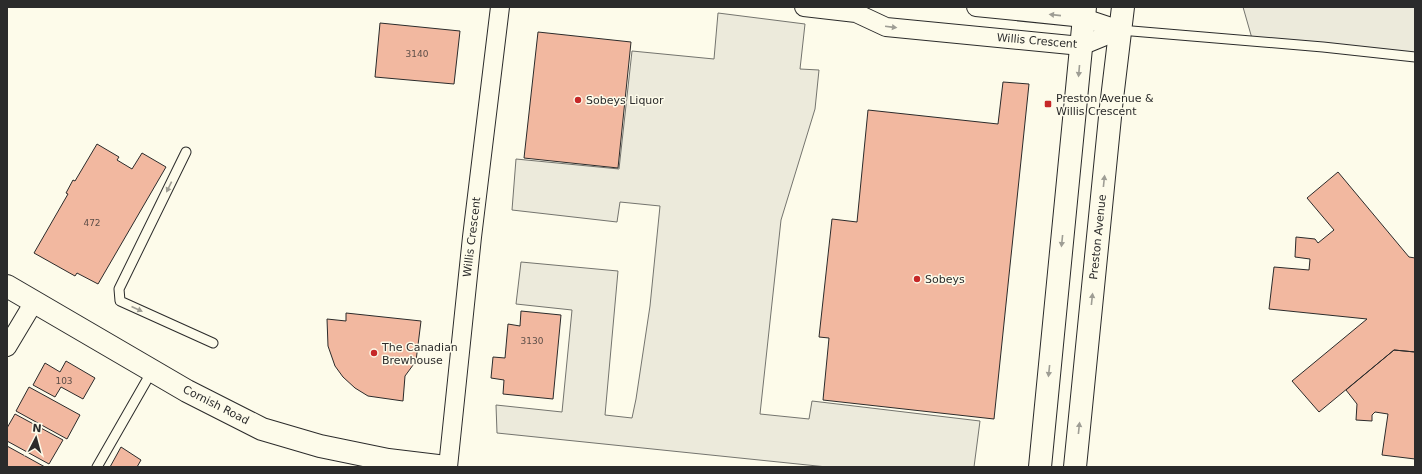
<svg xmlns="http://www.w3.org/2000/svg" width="1422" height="474" font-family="'DejaVu Sans',sans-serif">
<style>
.parking{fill:#eceadb;stroke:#74746e}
.building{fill:#f2b8a0;stroke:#2b2b2b}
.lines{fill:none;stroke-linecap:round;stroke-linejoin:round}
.lane-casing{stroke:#2b2b2b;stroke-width:11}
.street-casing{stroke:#2b2b2b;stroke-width:20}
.secondary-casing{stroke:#2b2b2b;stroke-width:24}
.lane{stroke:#fdfbea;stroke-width:9}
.street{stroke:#fdfbea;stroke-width:18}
.secondary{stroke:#fdfbea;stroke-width:22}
.oneway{fill:#9e9d94}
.poi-dot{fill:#c62828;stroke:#fdfbea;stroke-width:1.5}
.labels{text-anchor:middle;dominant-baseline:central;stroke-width:3;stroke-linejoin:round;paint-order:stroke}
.number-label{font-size:9px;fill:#5d4e48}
.street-label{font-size:11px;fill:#2b2b2b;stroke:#fdfbea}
.poi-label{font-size:11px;fill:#2b2b2b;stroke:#fdfbea;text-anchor:start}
</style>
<rect width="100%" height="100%" fill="#fdfbea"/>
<path class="parking" d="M1243 7H1415V59L1253 42Z
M718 13 805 24 800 69 819 70 815 109 781 220 760 414 809 419 812 401 980 421 974 467H827L497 433 496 405 562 412 572 310 516 304 521 262 618 271 605 415 632 418 636 399 650 306 660 206 620 202 617 222 512 210 516 159 619 169 632 51 714 59Z"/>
<path class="building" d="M380 23 460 31 454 84 375 77Z
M538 32 631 42 618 168 524 158Z
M1003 82 1029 84 994 419 823 400 829 338 819 337 832 219 857 222 868 110 998 124Z
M97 144 119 157 117 160 132 169 142 153 166 167 98 284 77 273 75 276 34 253 68 194 66 193 73 180 75 181Z
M1338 172 1409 257 1415 258V352L1394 350 1319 412 1292 381 1367 319 1269 309 1274 267 1309 270 1310 259 1295 257 1296 237 1315 239 1318 243 1334 230 1307 198Z
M521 311 561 315 553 399 503 394 504 380 491 378 493 357 505 358 508 324 520 326Z
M346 313 421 321 416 361 405 376 403 401 368 396 355 388 343 377 335 366 328 346 327 319 346 321Z
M1394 350 1415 352V459L1382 455 1388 414 1375 412 1372 415V421L1356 420 1357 404 1346 390Z
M66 361 95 378 83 399 61 387 55 397 33 385 45 363 60 372Z
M29 387 80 415 67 439 16 411Z
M15 414 63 440 49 464 7 441V428Z
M7 446 45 467H7Z
M121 447 141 460 137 467H110Z"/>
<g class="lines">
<defs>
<path id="lane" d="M1120 30 1323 47 1415 57
M186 152 119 289 120 301 213 343
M97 467 152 371"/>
<path id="street" d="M804 7 856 13 886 27 1081 46 1120 30
M976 7 1084 18 1120 30
M7 347 34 302
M448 467 472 237 500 7"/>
<path id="secondary" d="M7 286 187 391 262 429 320 446 388 460 446 467
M1040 467 1085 7
M1075 467 1111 107 1123 7"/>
</defs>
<use href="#lane" class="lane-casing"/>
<use href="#street" class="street-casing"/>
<use href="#secondary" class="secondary-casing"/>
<use href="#lane" class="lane"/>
<use href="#street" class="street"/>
<use href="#secondary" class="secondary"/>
</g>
<defs><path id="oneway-solid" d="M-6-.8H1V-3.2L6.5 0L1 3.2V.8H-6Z"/></defs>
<g class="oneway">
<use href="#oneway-solid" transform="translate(1055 15) rotate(-174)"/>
<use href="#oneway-solid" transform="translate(891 27) rotate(7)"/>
<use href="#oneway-solid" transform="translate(1079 71) rotate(95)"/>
<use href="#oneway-solid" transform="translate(1104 181) rotate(-84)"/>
<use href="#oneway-solid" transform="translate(169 187) rotate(116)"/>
<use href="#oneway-solid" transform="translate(1062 241) rotate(96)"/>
<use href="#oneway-solid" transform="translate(1092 299) rotate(-84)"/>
<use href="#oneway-solid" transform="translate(137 309) rotate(24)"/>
<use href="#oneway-solid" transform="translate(1049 371) rotate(96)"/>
<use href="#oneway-solid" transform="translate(1079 428) rotate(-84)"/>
</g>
<g class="poi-dot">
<circle cx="578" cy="100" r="4"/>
<rect x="1044" y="100" width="8" height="8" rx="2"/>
<circle cx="917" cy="279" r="4"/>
<circle cx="374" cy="353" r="4"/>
</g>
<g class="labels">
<g class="number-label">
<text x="417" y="54">3140</text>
<text x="92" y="223">472</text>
<text x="532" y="341">3130</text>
<text x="64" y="381">103</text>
</g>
<g class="street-label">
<text transform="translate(1037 41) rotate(5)">Willis Crescent</text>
<text transform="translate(472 237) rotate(-83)">Willis Crescent</text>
<text transform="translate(1098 237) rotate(-84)">Preston Avenue</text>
<text transform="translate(216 405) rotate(27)">Cornish Road</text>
</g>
<g class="poi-label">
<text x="1056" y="98">Preston Avenue &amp;<tspan x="1056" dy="13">Willis Crescent</tspan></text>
<text x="586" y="100">Sobeys Liquor</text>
<text x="925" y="279">Sobeys</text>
<text x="382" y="347">The Canadian<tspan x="382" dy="13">Brewhouse</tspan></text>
</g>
</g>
<rect width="1422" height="474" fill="none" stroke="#2b2b2b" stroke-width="16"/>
<g transform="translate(36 438) rotate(6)" stroke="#fdfbea" stroke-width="3" paint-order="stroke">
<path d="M0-3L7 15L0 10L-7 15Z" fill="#2b2b2b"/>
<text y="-6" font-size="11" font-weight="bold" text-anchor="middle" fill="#2b2b2b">N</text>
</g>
</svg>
